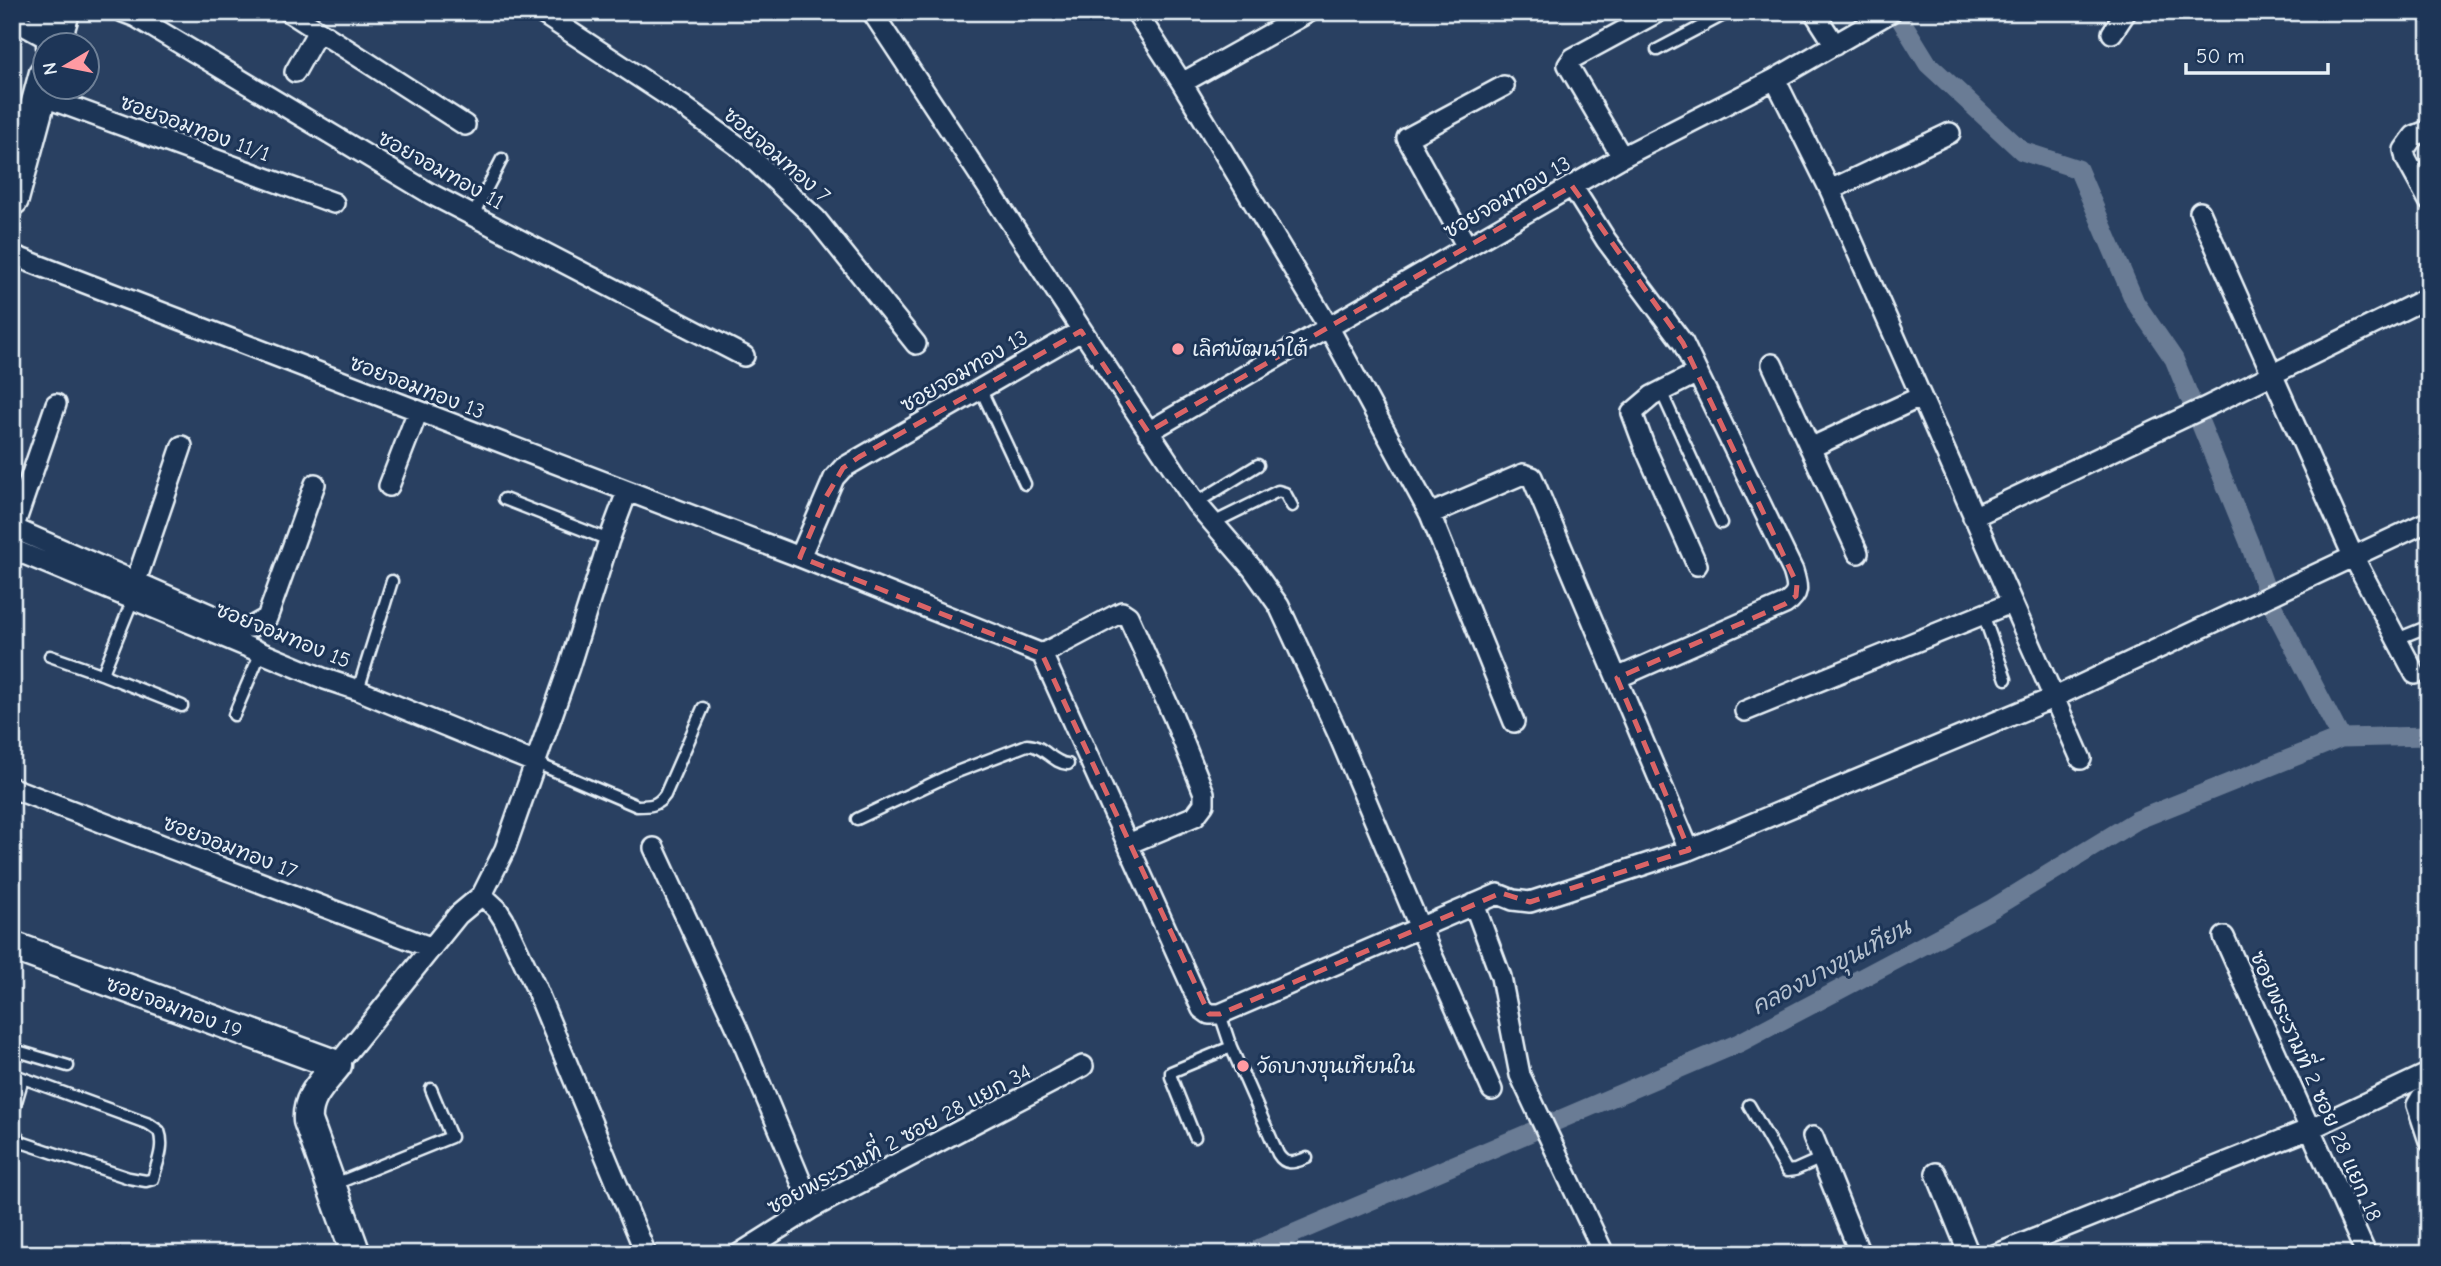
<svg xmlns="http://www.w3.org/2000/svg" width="2441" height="1266" font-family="'Comic Neue','Playpen Sans Thai',sans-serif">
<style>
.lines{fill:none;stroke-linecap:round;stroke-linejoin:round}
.canal{stroke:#6b7c95;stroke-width:19}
.lane-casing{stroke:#e8f1f8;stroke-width:15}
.street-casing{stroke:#e8f1f8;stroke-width:24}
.secondary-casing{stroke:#e8f1f8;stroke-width:33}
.primary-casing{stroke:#e8f1f8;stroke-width:37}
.lane{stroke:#1d3557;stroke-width:10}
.street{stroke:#1d3557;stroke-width:19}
.secondary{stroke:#1d3557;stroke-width:28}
.primary{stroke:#1d3557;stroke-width:32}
.marked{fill:none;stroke:#db6466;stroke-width:5;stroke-dasharray:14 9;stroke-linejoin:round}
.poi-dot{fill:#ff9aa2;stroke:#1d3557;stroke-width:2.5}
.labels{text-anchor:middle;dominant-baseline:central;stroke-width:6;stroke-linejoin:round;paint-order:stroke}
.street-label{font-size:21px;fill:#e8f1f8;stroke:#1d3557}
.poi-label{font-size:21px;fill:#e8f1f8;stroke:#1d3557;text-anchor:start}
.water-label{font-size:23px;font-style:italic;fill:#b6c2d0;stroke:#1d3557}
</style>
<rect width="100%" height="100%" fill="#294061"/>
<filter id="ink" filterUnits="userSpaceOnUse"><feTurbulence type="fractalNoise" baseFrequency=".0143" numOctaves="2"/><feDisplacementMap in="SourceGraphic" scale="14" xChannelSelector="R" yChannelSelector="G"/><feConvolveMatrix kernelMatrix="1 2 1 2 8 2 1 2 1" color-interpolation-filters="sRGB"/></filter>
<g filter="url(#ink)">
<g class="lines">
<path class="canal" d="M1896 12 1928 64 2022 151 2078 169 2135 302 2174 359 2249 542 2270 601 2341 738
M1252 1254 1260 1248 1739 1043 1990 910 2137 820 2341 738 2429 736"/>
<defs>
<path id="lane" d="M1657 50 1729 12
M473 215 502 159
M980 388 1025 484
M1661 391 1721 523
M504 499 609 540
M1196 503 1258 465
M1213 523 1278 491 1285 493 1292 506
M133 599 105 668 104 675 182 706
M1983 614 2006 679
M2397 639 2429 626
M50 656 104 675
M358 690 392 581
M234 715 261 652
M536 763 637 806C650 806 657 806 665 795L703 708
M857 819 954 773 1027 745C1044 745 1052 763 1068 764
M1220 1014 1231 1047 1278 1154C1286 1167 1295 1162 1307 1158
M12 1062 17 1053 21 1052 68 1066
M12 1074 149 1124 159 1131C165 1147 157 1163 153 1179L146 1181 129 1178 21 1142 12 1128
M1749 1105 1787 1171 1795 1170 1822 1158
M12 1116 23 1078
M1195 1137 1171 1077V1072L1231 1047
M335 1184 451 1137 431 1089
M1842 1254 1857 1247"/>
<path id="street" d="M38 12 60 23
M123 12 136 17 431 194 744 356
M289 12 465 125
M540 12 683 106 742 149 816 219 916 344
M872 12 1196 503 1252 568 1279 606 1339 736 1420 928 1492 1090
M1136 12 1182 83 1329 328 1430 514 1514 722
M1814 12 1835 45
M12 19 54 42
M2112 33 2126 12
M295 72 318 31
M1775 79 1830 190 2081 759
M1182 83 1309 12
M39 95 334 203
M2429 130 2414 136 2404 150 2406 159 2429 201
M1622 157 1568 65 1573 58 1658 12
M1572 186 1606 240 1683 343 1793 571C1798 587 1800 594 1785 604L1617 678
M1830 190 1950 133
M2200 212 2353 556 2415 674
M1467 247 1407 138 1504 86
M12 255 800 557 1042 654 1202 1009 1209 1014H1220L1498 894 1513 900 1530 902 1689 850 2053 698 2429 521
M1772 364 1858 553
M1148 432 1622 157 1775 79 1891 12
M1810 448 1920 397
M389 486 418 411
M1430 514 1523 474 1532 477 1689 850
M1973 517 2206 407 2429 297
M13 528 239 627H251L267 618 315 484
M12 532 56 404
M12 549 325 679 358 690 536 763
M800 557 834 478 843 468 1081 331
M1697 565 1645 448 1632 413 1652 396 1697 373
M136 581 182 446
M1042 654 1114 616 1122 612 1128 616 1173 716 1204 793V804L1195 816 1128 844
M1745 711 2011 603
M12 788 432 948
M654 848 737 1028 812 1208
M482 895 497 909 504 920 535 986 646 1254
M1474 904 1501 977 1520 1075 1604 1254
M2224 937 2366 1254
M337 1065 458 915 482 895 505 849 569 667 609 540 627 492
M2429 1094 2421 1098 2417 1105 2429 1141
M1813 1137 1860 1254
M1936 1173 1969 1254
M739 1254 812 1208 1083 1066
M1997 1254 2310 1129 2429 1073"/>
<path id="secondary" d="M12 946 337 1065C323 1083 306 1097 308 1121L356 1254"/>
<path id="primary" d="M53 46 63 12
M12 199 46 73"/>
</defs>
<use href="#lane" class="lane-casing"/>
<use href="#street" class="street-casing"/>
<use href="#secondary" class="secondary-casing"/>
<use href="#primary" class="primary-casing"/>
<use href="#lane" class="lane"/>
<use href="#street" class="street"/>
<use href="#secondary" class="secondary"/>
<use href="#primary" class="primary"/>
</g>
</g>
<path class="marked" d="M1572 186 1683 343 1797 584 1796 596 1785 604 1617 678 1689 850 1530 902 1501 893 1220 1014H1209L1042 654 800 557 826 497 843 468 859 457 1081 331 1148 432Z"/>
<g class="poi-dot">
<circle cx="1178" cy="349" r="7"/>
<circle cx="1243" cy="1066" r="7"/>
</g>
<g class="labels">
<g class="street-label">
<text transform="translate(195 128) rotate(20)">ซอยจอมทอง 11/1</text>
<text transform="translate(777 155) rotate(41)">ซอยจอมทอง 7</text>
<text transform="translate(441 170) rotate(29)">ซอยจอมทอง 11</text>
<text transform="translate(1507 197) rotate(-30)">ซอยจอมทอง 13</text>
<text transform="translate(964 371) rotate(-30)">ซอยจอมทอง 13</text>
<text transform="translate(417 387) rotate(21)">ซอยจอมทอง 13</text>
<text transform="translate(283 635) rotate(22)">ซอยจอมทอง 15</text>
<text transform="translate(230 847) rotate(21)">ซอยจอมทอง 17</text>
<text transform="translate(174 1007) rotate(20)">ซอยจอมทอง 19</text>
<text transform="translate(2316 1086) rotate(66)">ซอยพระรามที่ 2 ซอย 28 แยก 18</text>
<text transform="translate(899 1139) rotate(-28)">ซอยพระรามที่ 2 ซอย 28 แยก 34</text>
</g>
<g class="poi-label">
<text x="1192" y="349">เลิศพัฒนาใต้</text>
<text x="1257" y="1066">วัดบางขุนเทียนใน</text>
</g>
<g class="water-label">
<text transform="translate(1831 967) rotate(-28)">คลองบางขุนเทียน</text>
</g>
</g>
<rect width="2441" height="1266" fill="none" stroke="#1d3557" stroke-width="42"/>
<rect x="21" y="21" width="2399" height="1224" fill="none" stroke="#e8f1f8" stroke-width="2.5" filter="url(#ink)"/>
<g transform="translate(66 66) rotate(260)"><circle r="33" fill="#1d3557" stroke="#6e8097" stroke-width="2"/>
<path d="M0-5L12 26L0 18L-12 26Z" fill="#ff9aa2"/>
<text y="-10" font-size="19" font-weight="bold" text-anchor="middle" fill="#e8f1f8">N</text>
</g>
<path d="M2186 63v10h142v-10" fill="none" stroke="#e8f1f8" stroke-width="3.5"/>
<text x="2196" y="63" font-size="21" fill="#e8f1f8" stroke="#1d3557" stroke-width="5" paint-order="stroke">50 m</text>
</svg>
